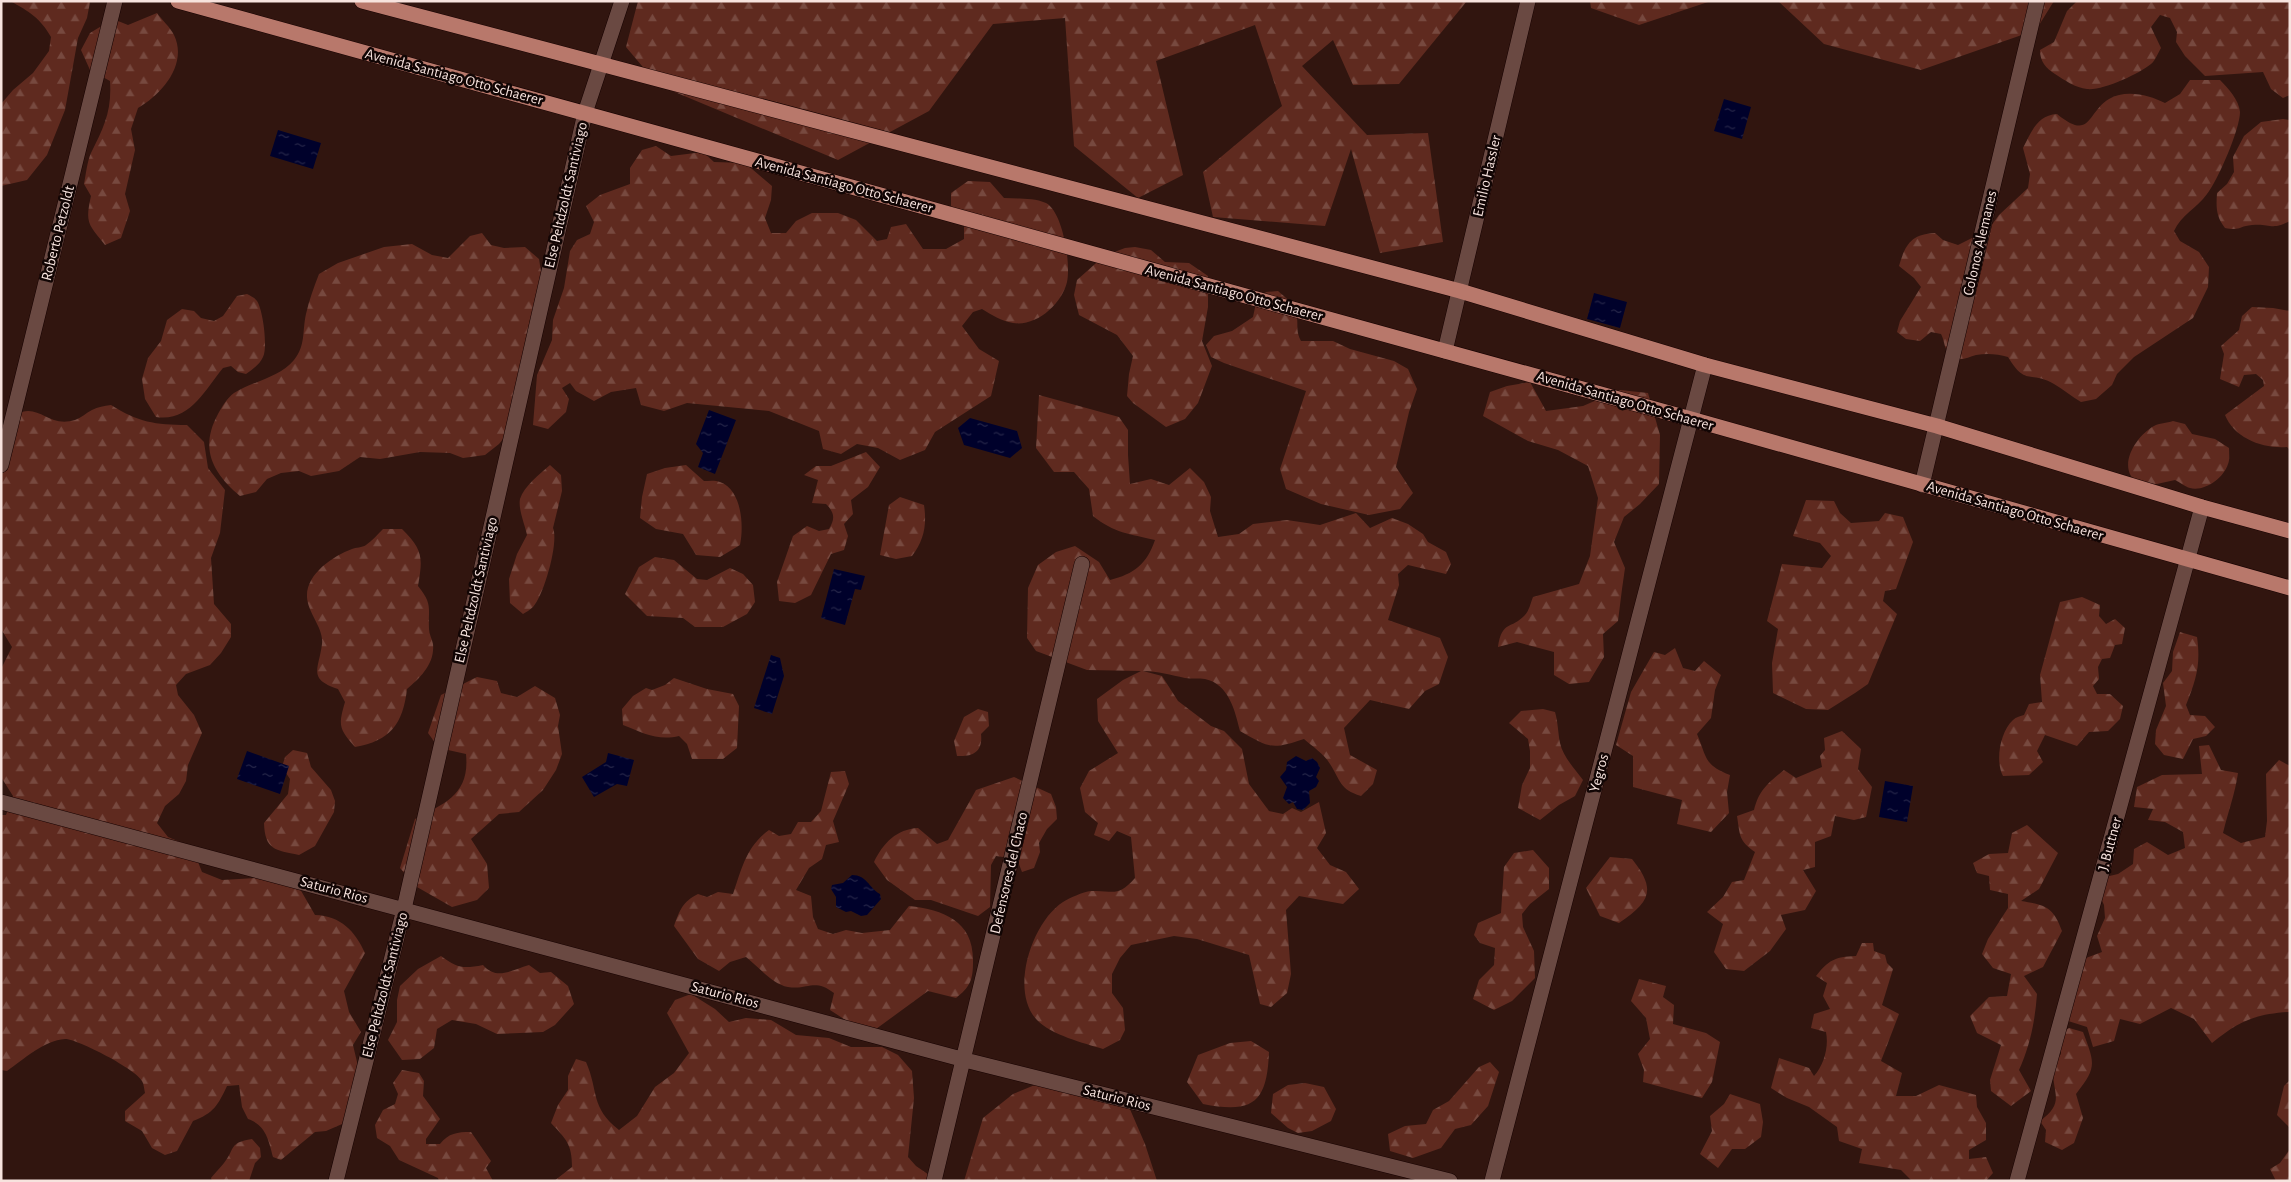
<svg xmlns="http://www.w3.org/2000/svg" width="2291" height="1182" font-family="'Alegreya Sans',sans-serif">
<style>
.forest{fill:url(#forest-firs)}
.water{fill:url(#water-ripples)}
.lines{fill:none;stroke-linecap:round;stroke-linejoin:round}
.street-casing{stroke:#170200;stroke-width:16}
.primary-casing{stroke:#170200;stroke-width:16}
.street{stroke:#6a4942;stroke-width:15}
.primary{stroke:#b8786b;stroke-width:15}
.labels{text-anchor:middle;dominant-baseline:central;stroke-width:5;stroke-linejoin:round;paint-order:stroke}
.street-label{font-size:15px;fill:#f7e3de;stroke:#110504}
</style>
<defs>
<pattern id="forest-firs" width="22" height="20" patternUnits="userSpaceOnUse" patternTransform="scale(1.25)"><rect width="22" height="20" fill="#5f2a1f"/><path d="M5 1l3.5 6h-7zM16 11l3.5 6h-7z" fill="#77493f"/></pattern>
<pattern id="water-ripples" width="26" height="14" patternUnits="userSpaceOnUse" patternTransform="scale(1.25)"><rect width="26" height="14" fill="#00012b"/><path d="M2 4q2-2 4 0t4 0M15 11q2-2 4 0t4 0" fill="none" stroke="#262649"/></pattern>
</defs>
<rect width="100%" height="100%" fill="#31150f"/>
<path class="forest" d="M10 1 90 2 87 18 78 38 65 110 47 155 27 180 1 186V104L13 90 33 73 49 51 51 37C41 19 29 11 10 1Z
M638 1H1467L1399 84 1353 85 1333 40 1302 66 1367 135 1428 133 1443 242 1380 253 1351 149 1325 226 1213 217 1203 172 1282 106 1255 25 1156 61 1183 175 1138 198 1074 146 1065 18 993 24 929 111 838 160 658 85 626 47Z
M1590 1H1711L1639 25 1591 8Z
M1778 1H2054L2036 30 1921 70 1824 44Z
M2077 1H2290V95L2283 98 2271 89 2263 72 2205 76 2185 56 2176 42 2177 32 2170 18 2160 15 2151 27 2161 48C2158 53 2155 61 2151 64 2139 74 2102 91 2087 89 2076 88 2064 80 2055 74 2046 68 2040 62 2040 50L2054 42 2067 11Z
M157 13C162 20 170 27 174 35 188 64 162 94 138 108L131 129 135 150 125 194 130 211 121 238 105 245C88 224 85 223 91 196L84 184C86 174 87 162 91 153 104 127 112 111 110 81L90 70 81 50 90 33 113 19 128 25Z
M2190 80H2220C2228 88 2239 100 2240 112 2240 129 2218 180 2207 194 2197 208 2181 215 2174 231L2180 241 2199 252 2209 267 2208 287 2193 318 2134 357 2117 374 2112 385 2096 399 2081 402C2072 397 2063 389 2054 384 2030 370 2026 387 2008 357 1998 354 1987 353 1976 355 1966 358 1956 364 1948 352 1944 347 1944 339 1941 334L1931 332 1920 341 1906 339 1897 332 1900 321 1921 287 1914 278 1899 266C1905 245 1911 234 1935 233L1943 240 1958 245 1988 230 1999 215 2028 188 2030 174 2023 148C2031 133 2037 115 2057 114 2091 142 2087 112 2109 99 2126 89 2149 95 2165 103L2180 94Z
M2283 119 2290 120V221C2271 231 2270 223 2252 225 2239 226 2241 231 2225 228 2216 217 2216 207 2217 193L2227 184 2234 172 2233 157 2244 136 2261 122Z
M656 146 671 156 703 152 714 162 745 163 772 186 771 200 765 218 771 233H786L796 221 812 213H838L856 220 877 241 887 239 891 227 906 224 923 249H946L964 239V224L951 208V193L968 181 990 182 1004 198C1018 199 1033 197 1046 203 1063 212 1071 264 1067 282 1062 304 1036 327 1013 323 1001 321 992 315 982 309L973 312 962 326 979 349 999 361 991 396 935 432 925 450 900 460 878 448 857 444 841 454 823 449 819 431 769 411 687 403 664 411 641 405 636 388 611 392 594 401 576 391 570 383 562 388 569 399 566 412 548 429 533 425 537 375 552 340 553 320 564 288 570 251 577 240 590 234 594 222 586 206 600 195 630 184V168L642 150Z
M482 233 491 245 504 248 525 247 539 259 542 278 511 429 499 444 485 455 463 458 450 453 420 452 380 459 360 457 339 471 311 476 299 471 281 473 267 479 256 492 240 496C213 473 199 449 218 414 222 407 227 398 234 393 253 381 279 378 294 360 306 345 302 332 306 314 309 300 314 287 319 274L338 263 384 247 412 244 432 255 448 258 470 236Z
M1135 247 1151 250 1165 262 1189 263 1208 276V307L1202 341 1212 366 1198 403 1185 419 1166 427 1133 403 1127 396 1129 374 1133 356 1117 335 1079 315 1074 295 1077 280 1104 256 1125 248Z
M1278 291C1285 297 1297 306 1297 317 1298 327 1296 332 1301 341H1333L1350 349 1394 361 1408 369 1417 389 1409 412 1396 467 1413 493 1400 509 1369 515 1321 504 1286 489 1280 469 1306 391 1224 363 1211 357 1206 345 1214 336 1232 331 1253 317 1256 303 1266 292Z
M247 294C251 296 255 298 257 301 263 310 268 347 263 357 260 364 253 369 246 374L238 372 231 366 223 368C204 391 190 422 156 417L145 399 142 379 148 358 161 341 167 320 182 309 194 311 201 318 214 321 223 316 237 296Z
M2252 307 2273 308 2290 311V450L2287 447C2263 449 2234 438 2225 415L2264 386 2263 380 2256 374 2244 375 2239 387 2220 379 2224 354 2221 346 2239 330 2242 316Z
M1530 382 1546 411 1583 406 1620 390 1648 393 1660 435 1659 484 1640 504 1624 517 1614 542 1625 568 1622 589 1618 621 1603 634 1604 657 1589 682 1569 684 1554 675V652L1517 642 1498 647C1502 620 1511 630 1525 615 1529 611 1531 602 1533 597L1579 584 1590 556 1598 498 1588 466 1558 450 1528 441 1483 416 1490 392 1507 386Z
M1039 395 1119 417 1128 430V455L1130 484 1151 479 1169 485 1190 468 1204 482 1211 497 1210 511 1218 537 1239 534 1253 524 1287 520 1320 525 1356 513 1370 528 1392 518 1408 524 1423 534 1428 542 1446 552 1451 564 1446 574 1408 565 1398 574 1399 585 1388 620 1440 638 1448 657 1439 684 1425 691 1409 709 1370 700 1344 728 1350 755 1377 770 1373 784 1361 796C1339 789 1341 781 1330 764 1324 754 1312 746 1304 739 1271 750 1270 748 1240 731 1235 711 1229 684 1205 679 1199 678 1192 679 1185 678 1171 675 1158 671 1143 671L1162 676 1178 701 1211 726 1224 731 1242 749 1249 784 1269 811 1283 814 1292 808 1301 812 1319 802 1326 833 1317 848 1330 865 1346 872 1359 889 1343 904 1299 896 1286 910 1291 974 1287 993 1271 1007 1260 1004 1249 955 1197 939 1174 936 1131 945 1120 958 1112 974V993L1123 1008 1125 1030 1120 1040 1103 1049C1084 1043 1051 1035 1037 1020 1009 991 1032 922 1063 902 1069 898 1083 892 1091 891 1114 890 1117 898 1135 878L1131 837 1117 831 1109 841 1094 835 1098 823 1085 812 1080 788 1089 771 1118 753 1098 721 1097 699 1123 680 1141 671 1087 670 1036 651 1027 638 1028 588 1038 565 1056 552 1075 546 1099 562 1110 580C1134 574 1147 564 1155 540 1130 534 1114 533 1093 516L1089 489 1074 472H1054L1036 448Z
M111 405C138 422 155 425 187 425L204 442 208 468 225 490 220 533 211 558 214 604 231 624V637L221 653 210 665 186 674 176 685 178 695 194 715 202 733 188 765 186 781 179 794 165 806 157 823 168 837 192 847 202 872 222 880 258 878 300 889 315 915C341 916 355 931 365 953L344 991 349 1012 361 1032 353 1045 357 1062 366 1079 356 1118 326 1131 315 1132 281 1160 273 1157C269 1141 266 1125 248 1119L242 1107 239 1085 227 1086C218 1105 214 1113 193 1121L177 1151 165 1155 152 1148 142 1131 125 1121V1111L145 1093C144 1089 144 1084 142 1081 137 1070 78 1039 65 1039 44 1040 23 1060 7 1071L1 1070V815H6L13 796 1 777V669L12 647 1 629V426C37 391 42 430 75 420 81 418 86 413 92 410 98 407 104 406 111 405Z
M2173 421 2185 424 2192 434 2215 439 2229 448C2229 454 2230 459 2228 464 2224 478 2204 492 2190 488 2185 487 2180 482 2175 480L2143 487C2140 484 2134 480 2131 476 2121 459 2139 434 2154 426 2159 423 2167 423 2173 421Z
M866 452 880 467 868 487 851 500 853 514 844 524 848 536 844 550 831 554 811 595 795 603 779 601 777 582 793 536 807 526 819 531 829 529C835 519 835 513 826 504L812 503 818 480 804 475 816 466H831Z
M550 465 561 475 562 491 553 528C559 542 544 595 533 607 530 610 526 612 523 614L510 603 509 579 517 554 527 535C525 525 518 509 520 499 524 486 540 474 550 465Z
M686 465 704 481C709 481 715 480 720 482 742 490 744 526 740 545L720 557 696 555 683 534 656 529 640 518 642 497 647 474 665 468Z
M900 497 924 505C927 525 924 540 912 556L896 559 880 555 889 505Z
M1806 500 1834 501 1840 513 1851 523 1879 521 1885 513 1903 517 1913 542 1896 589 1885 591 1883 601 1897 614 1868 684 1855 693 1828 710 1806 709 1773 693 1772 663 1778 629 1767 621 1782 564 1822 568 1831 556 1820 543 1793 536Z
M383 529H402C423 550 423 557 418 586 433 605 428 607 429 629 429 634 432 639 433 644 435 664 420 678 407 689 403 724 390 741 355 747 339 729 338 726 345 702L338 689C307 679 319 669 322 644 324 628 308 614 307 597 306 574 333 556 352 549 356 547 362 548 366 545 372 541 378 534 383 529Z
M655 557 674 560 697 579 707 580 730 568 743 574 753 585 755 602 747 614 723 627H695L683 618 647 616 625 594 639 567Z
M2082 597 2100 605 2099 616 2106 624 2115 619 2125 628 2122 644 2115 645 2110 658 2102 659 2098 667 2099 679 2093 686 2097 694H2110L2123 706 2120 719 2108 731 2089 732 2077 746 2045 735 2037 751 2043 762 2029 775 2003 776C1995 761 2000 732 2013 720 2016 717 2021 716 2024 715L2029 704 2042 702 2040 675 2060 602Z
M2180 632 2197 637C2201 665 2196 680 2186 705L2190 715 2205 716 2215 727 2206 736 2193 739 2183 759 2164 755 2155 744 2156 730 2166 706 2163 683 2172 671 2173 652Z
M1675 648 1683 668 1695 671 1704 661 1721 675 1715 690 1711 718 1697 734C1707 758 1704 765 1730 775L1727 792 1729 813 1711 832 1677 824 1682 800 1633 787V756L1616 745 1631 692 1654 652 1665 655Z
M477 677 497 681 501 693 517 697 535 686 555 698 560 715 558 726 562 754 556 770 543 790 519 812 499 814 471 839 487 864 489 888 477 900 452 907 417 887 400 868 415 819C446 803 470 794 466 754L439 748 428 733 441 695Z
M674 678 707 689 733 694 739 706 737 748 723 759H692L687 744 679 736C658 741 643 733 623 725L622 709 633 696 646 688 652 690 665 685Z
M978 709 988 712 989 726 981 734C983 752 973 757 957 756L954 741 964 717Z
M1543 709 1555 712C1558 722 1558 733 1560 743 1563 757 1575 769 1583 780L1575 796 1559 805 1540 820 1518 808 1522 785 1530 768V751L1528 739 1509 723 1521 711Z
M1842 731 1861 749 1858 769 1872 787 1866 817 1854 820 1835 816 1831 836 1815 842V867L1803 870 1816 891 1805 910 1781 915 1786 929 1770 951 1744 971 1726 969 1714 952 1723 924 1707 912 1723 897 1732 882 1744 880 1755 852C1739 841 1740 836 1737 816L1754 810C1759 790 1768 783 1784 770L1796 778 1822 767 1820 756 1825 750 1824 738Z
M2209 745 2221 770 2238 773C2235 794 2228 812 2223 833L2241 843 2265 837 2267 821 2266 774 2279 760 2290 766V1012C2255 1014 2239 1021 2212 1043L2194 1019 2171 1008 2140 1024 2120 1019 2114 1041 2093 1047 2087 1027 2062 1019 2078 961 2102 952 2097 936 2105 918 2104 905 2097 889 2101 878 2118 874 2133 864 2134 849 2147 842 2168 855 2185 848 2183 832 2165 822 2148 820 2153 809 2134 807 2137 787 2162 775 2202 774 2199 746Z
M293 750 307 753 311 767 331 790 335 801 334 812 315 846 299 855C275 850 265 850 264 823L288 794 290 779 282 767 285 757Z
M845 771 849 784 833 821 839 842 826 845 822 859 809 868 796 890 811 896 813 917 818 929 833 934 846 930 862 933 890 930 909 906C944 910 974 921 973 962 973 980 970 987 956 998L928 991 876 1029 847 1021 830 1010 834 993C814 978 809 990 788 987 772 984 759 967 746 957L730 962 719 971 698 959 674 926C680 910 682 902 698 894L707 897 718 892 733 894C742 868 746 847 769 830L779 836 791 834 798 822H811L821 811 831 772Z
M1014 777 1051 794 1056 807 1057 819 1047 829 1039 843 1040 852 1034 868 1022 872 1017 859 996 856 991 865 990 907 978 916 931 900H915L887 880 874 862C883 843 897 829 918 828L937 844 948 840 976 790Z
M2027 825 2058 853 2039 889 2021 901C2045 905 2053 906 2062 931L2043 967 2024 976 2037 994C2035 1021 2030 1046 2019 1070L2031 1091 2011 1106 1991 1091 1990 1080 2001 1045 1977 1033 1970 1016 1989 997 2007 996 2011 974 1993 968 1982 954 1988 939 2008 908V894L1990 890 1989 876 1977 873 1973 863 1989 854 2008 853 2012 833Z
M1533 850 1549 868V889L1530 904 1522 914 1523 927 1534 951 1535 978 1512 1001 1494 1010 1473 999 1479 980 1494 965 1495 948 1480 943 1474 935 1478 923 1501 913 1504 867 1514 853Z
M1610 857 1632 859C1657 890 1650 902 1619 923L1600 916 1586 888Z
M1862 943H1873L1874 951 1885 955 1887 963 1893 969 1882 1005 1899 1014 1881 1061 1902 1073 1896 1096H1916L1939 1085 1976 1095 1977 1107 1986 1123V1140L1969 1150V1159L1986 1157 1993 1173 1986 1181H1912L1901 1170 1859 1163 1862 1149 1839 1141 1837 1127 1809 1107 1787 1098 1771 1088 1779 1058 1809 1068 1814 1076C1824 1065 1829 1047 1826 1032L1811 1028 1814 1014 1830 1009 1823 996 1827 983 1816 976C1829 960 1834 957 1856 956Z
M441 956C457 968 463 969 483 965 497 981 511 970 529 965L540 973 551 972 568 986 574 1004 555 1025 543 1032 497 1034 476 1024 452 1020 437 1029 434 1048 420 1059 402 1060 388 1040 397 1022V1000L400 986 418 969Z
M1639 979 1666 986 1663 997 1674 1005 1673 1024 1706 1033 1720 1042 1712 1082 1702 1098 1643 1082 1644 1070 1638 1054 1650 1039 1646 1018 1631 1001Z
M691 994 715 1009 729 1022 746 1018 771 1020 796 1035 829 1038 851 1047H882L898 1055 912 1071 914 1098 908 1157 916 1166 938 1181H554L572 1167C572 1144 566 1139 551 1123L558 1105 568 1090V1076L576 1059 586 1062C599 1092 590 1107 619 1130L637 1116 655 1087 674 1073 689 1053 667 1013 675 1000Z
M2069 1028 2083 1032C2095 1064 2097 1067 2076 1094L2083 1118 2074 1143 2062 1150 2045 1142 2046 1130 2040 1121C2066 1102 2052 1094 2053 1068 2054 1064 2058 1058 2061 1054L2057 1036Z
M1251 1041 1269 1052C1267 1102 1254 1114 1203 1104L1187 1082 1198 1055 1230 1043Z
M1490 1062 1499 1072 1488 1106 1471 1125 1455 1129 1441 1148 1413 1158 1390 1151 1388 1134 1405 1126 1426 1124 1433 1110 1449 1101 1479 1067Z
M402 1070 419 1073 424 1081 423 1096 440 1119 426 1139V1144H440C449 1133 457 1132 471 1132L491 1161 486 1168 493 1181H439L438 1178 399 1160 390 1146 377 1138 375 1125 383 1110 395 1104 398 1094 393 1083Z
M1047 1080 1126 1100 1145 1144 1157 1181H964L983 1118 1013 1094Z
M2290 1080V1128L2277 1115 2284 1086Z
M1305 1083 1324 1087 1336 1109 1331 1121 1312 1131 1298 1133 1288 1128 1271 1113 1273 1094 1288 1085Z
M1730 1094 1760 1104 1763 1122 1761 1137 1745 1149H1732L1718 1168 1700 1154 1712 1131 1710 1116 1724 1104Z
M252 1139 260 1148 261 1157 255 1163 249 1181H212L211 1178C215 1173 220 1168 224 1163 236 1148 228 1143 252 1139Z
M2290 1149V1181H2276L2270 1169 2280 1163Z"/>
<path class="water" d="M1724 99 1751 107 1742 139 1714 131Z
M278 130 321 143 313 169 270 156Z
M1594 293 1627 302 1620 328 1587 319Z
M709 410 736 420 715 474 698 467 703 453 696 444Z
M970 418 1017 431 1022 448 1010 458 964 445 958 428Z
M834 569 865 576 861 590 855 589 845 625 821 618Z
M771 655 780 658 784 676 772 714 754 708Z
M247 751 289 766 280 794 237 779Z
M608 753 634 760 627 786 617 784 594 797 582 777 606 762Z
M1296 756 1306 761 1312 758 1317 762 1320 768 1316 777 1319 781 1316 787 1309 791 1310 803 1303 810 1297 809 1293 802 1289 804 1283 798 1287 787 1280 777 1286 770 1287 762Z
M1885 781 1913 786 1907 822 1879 817Z
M852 875C867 875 868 887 880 894L881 899 867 915 861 916 851 911 846 912 836 907V897L831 889 832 885 843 883Z"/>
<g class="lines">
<defs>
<path id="street" d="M1445 351 1528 1
M1 465 115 1
M1922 485 2037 1
M1 802 965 1060 1450 1181
M336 1181 404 909 585 113 622 1
M934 1181 1082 564
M1492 1181 1705 365
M2017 1181 2202 507"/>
<path id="primary" d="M178 1 1691 419 2290 588
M362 1 1460 291 1705 365 1937 426 2202 507 2290 531"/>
</defs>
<use href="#street" class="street-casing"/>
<use href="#primary" class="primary-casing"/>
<use href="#street" class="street"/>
<use href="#primary" class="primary"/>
</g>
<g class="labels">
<g class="street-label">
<text transform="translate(454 77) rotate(15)">Avenida Santiago Otto Schaerer</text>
<text transform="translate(1487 176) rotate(-77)">Emilio Hassler</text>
<text transform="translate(844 185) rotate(15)">Avenida Santiago Otto Schaerer</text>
<text transform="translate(566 195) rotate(-77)">Else Peltdzoldt Santiviago</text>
<text transform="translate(58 233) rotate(-76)">Roberto Petzoldt</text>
<text transform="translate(1980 243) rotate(-77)">Colonos Alemanes</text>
<text transform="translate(1234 293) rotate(15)">Avenida Santiago Otto Schaerer</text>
<text transform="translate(1625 401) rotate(16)">Avenida Santiago Otto Schaerer</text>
<text transform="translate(2015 511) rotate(16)">Avenida Santiago Otto Schaerer</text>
<text transform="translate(476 590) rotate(-77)">Else Peltdzoldt Santiviago</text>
<text transform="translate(1599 773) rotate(-75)">Yegros</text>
<text transform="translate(2110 844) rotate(-75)">J. Buttner</text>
<text transform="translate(1009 873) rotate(-77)">Defensores del Chaco</text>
<text transform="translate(334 890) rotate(15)">Saturio Rios</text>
<text transform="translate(385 985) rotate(-76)">Else Peltdzoldt Santiviago</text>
<text transform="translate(725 995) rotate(15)">Saturio Rios</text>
<text transform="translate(1117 1098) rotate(14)">Saturio Rios</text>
</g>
</g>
<rect width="2291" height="1182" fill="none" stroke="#f7e3de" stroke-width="5"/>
</svg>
